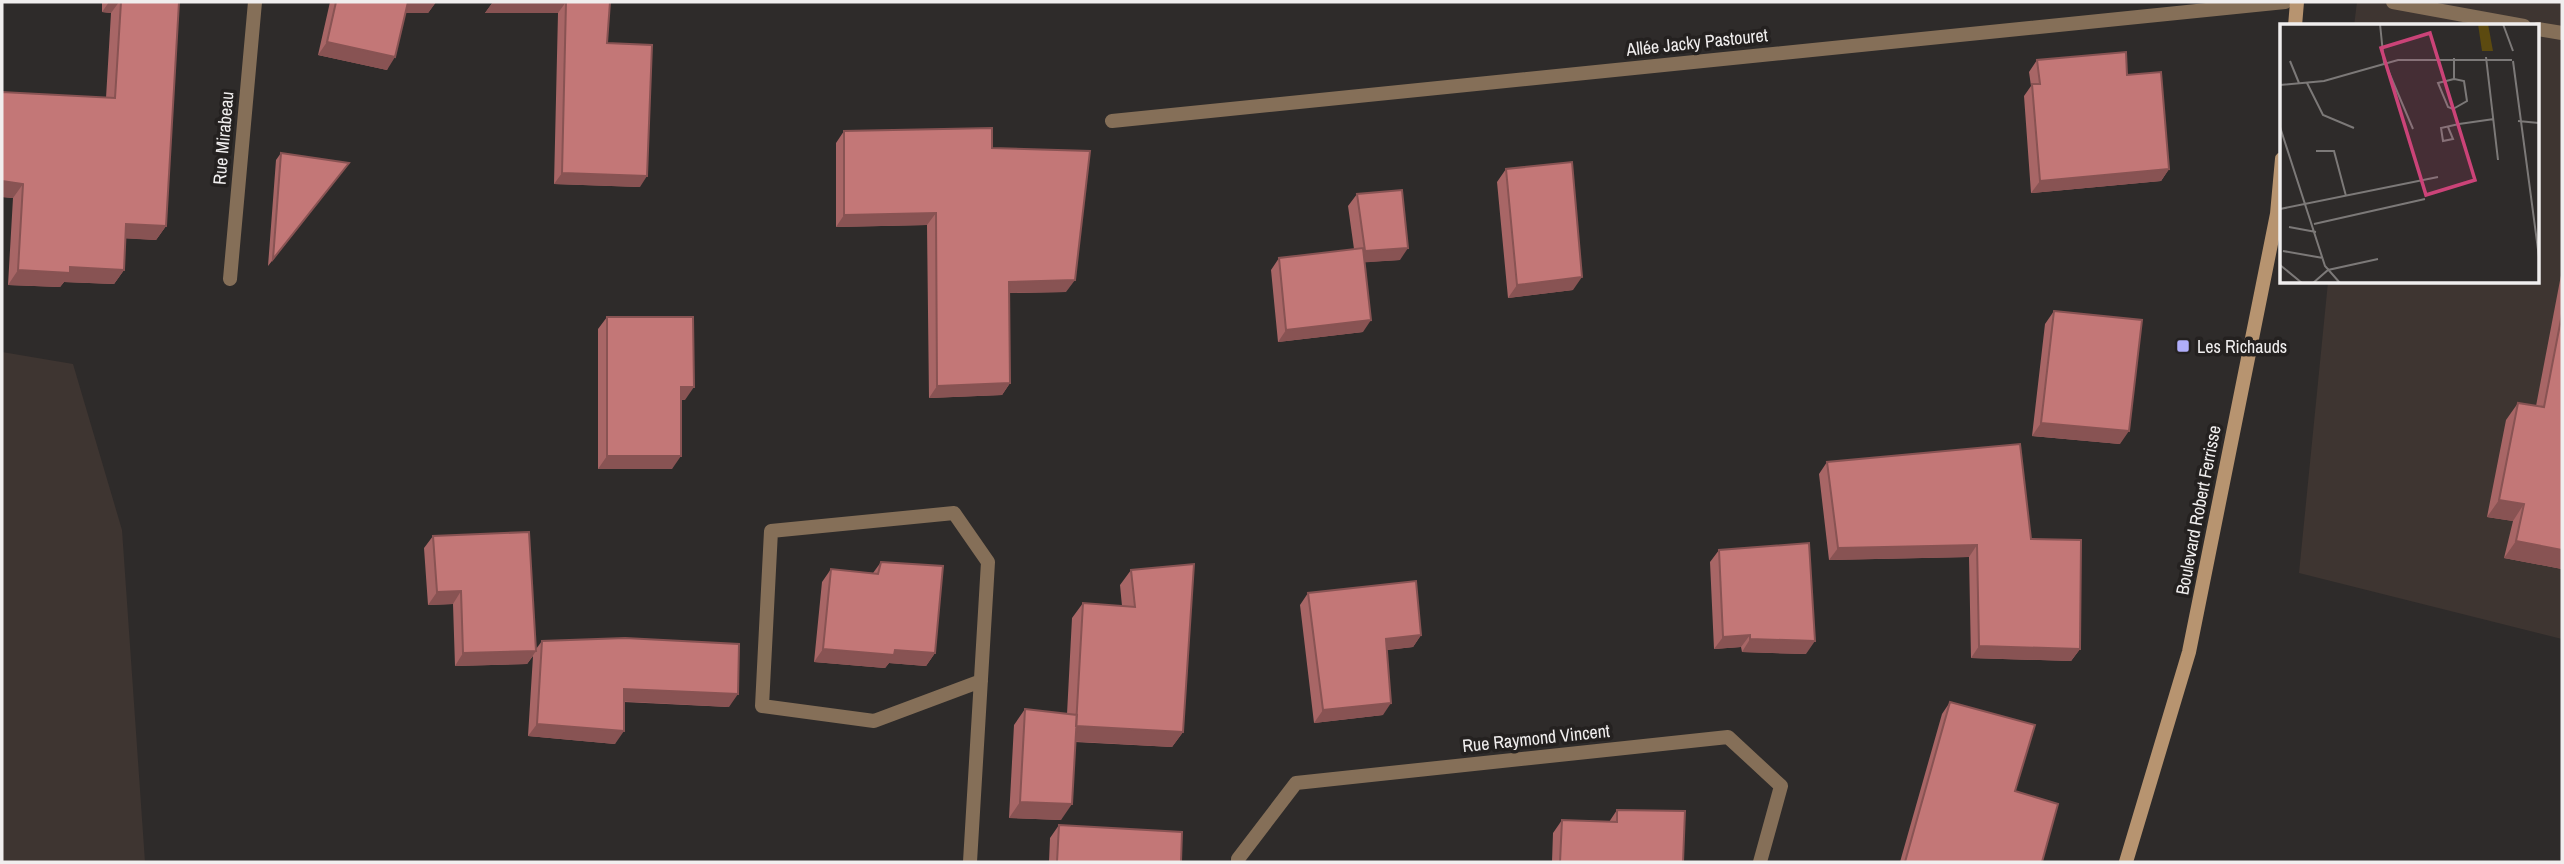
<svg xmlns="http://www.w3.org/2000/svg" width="2564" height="864" font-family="'Archivo Narrow',sans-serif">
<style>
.built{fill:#3e3531}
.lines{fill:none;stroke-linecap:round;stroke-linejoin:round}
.street{stroke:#856f58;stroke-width:14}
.secondary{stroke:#b79470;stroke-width:14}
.wall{fill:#a86666}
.shaded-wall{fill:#885353}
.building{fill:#c37777;stroke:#885353;stroke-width:2}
.poi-dot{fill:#b0aefa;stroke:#242120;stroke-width:2.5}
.labels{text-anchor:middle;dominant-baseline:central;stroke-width:7;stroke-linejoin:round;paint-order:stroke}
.street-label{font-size:18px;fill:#f0eeee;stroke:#242120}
.poi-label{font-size:18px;fill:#f0eeee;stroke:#242120;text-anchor:start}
.inset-road{fill:none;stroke:#7c7978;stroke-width:2}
.view{fill:#cb4378;fill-opacity:0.15;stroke:#cb4378;stroke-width:3.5}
.inset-edge{fill:none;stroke:#f0eeee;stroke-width:3.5}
</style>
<rect width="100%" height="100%" fill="#2e2b2a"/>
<path class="built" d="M2357 2H2562V639L2299 573 2328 282H2538V26H2354Z
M2 352 73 364 122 530 145 862H2Z"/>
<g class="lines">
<path class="street" d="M2393 2 2524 26
M2538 29 2562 33
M1112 121 2285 2
M230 279 255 2
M970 862 988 562 954 513 771 531 762 706 874 721 981 681
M1238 862V859L1296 783 1728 737 1781 786 1760 862"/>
<path class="secondary" d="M2295 26 2297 2
M2126 862 2189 652 2277 214 2282 159"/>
</g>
<path class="wall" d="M102 2H179L166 226 156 240 125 238 124 270 114 284 64 282 60 287 8 285 13 198 2 197 106 98 111 13 102 12Z
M330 2H436L428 13H405L387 70 318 55Z
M493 2H610L607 43 640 187 554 184 558 13H485Z
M2037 60 2127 75 2169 169 2161 181 2031 193 2024 96 2031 86 2029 72Z
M844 131 992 148 1066 292 1009 293 1010 383 1002 395 929 398 927 225 836 227V143Z
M281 153 349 163 268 266 276 160Z
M1506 169 1573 290 1508 298 1497 182Z
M1357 194 1400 260 1365 262 1363 332 1278 342 1271 270 1279 258 1354 249 1348 206Z
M2562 270V569L2504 558 2513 521 2487 517 2506 420 2518 403 2536 406Z
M2054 311 2120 444 2032 436 2045 324Z
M607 317 685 400H681L672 469H598V329Z
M1827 462 2031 539 2080 649 2071 661 1971 658 1969 557 1829 560 1819 474Z
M433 536 536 649 542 641 729 707 624 702 615 744 528 736 533 656 527 664 455 666 453 604 428 605 424 548Z
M1719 550 1806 654 1742 652 1741 647 1714 649 1710 562Z
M881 562 935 653 926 666 889 663 885 668 814 662 822 582 831 569 873 573Z
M1131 570 1183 732 1172 747 1075 742 1061 820 1009 818 1014 725 1025 709 1067 714 1072 618 1083 603 1122 606 1120 585Z
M1308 593 1421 635 1413 647 1387 650 1383 715 1314 723 1300 605Z
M1950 702 2015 791 2042 862H1900L1942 714Z
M1617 810 1683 862H1552L1553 833 1562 820 1609 822Z
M1059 825 1181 862H1049L1050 838Z"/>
<path class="shaded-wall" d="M109 2H119L111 13 102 12Z
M407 2H436L428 13H399Z
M493 2H566L558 13H485Z
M327 42 395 57 387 70 318 55Z
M2169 169 2161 181 2031 193 2040 181Z
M562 173 647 176 640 187 554 184Z
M2 181 23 184 13 198 2 197Z
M936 213 927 225 836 227 844 215Z
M126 224 166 226 156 240 116 238Z
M1408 248 1400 260 1356 263 1365 251Z
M70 267 124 270 114 284 64 282 60 287 8 285 18 270Z
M1582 277 1573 290 1508 298 1517 285Z
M1075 280 1066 292 1001 293 1009 282Z
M1371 320 1363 332 1278 342 1286 330Z
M1010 383 1002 395 929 398 937 386Z
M681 387H694L685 400 672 399Z
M2041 423 2129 431 2120 444 2032 436Z
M607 456H681L672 469H598Z
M2499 500 2524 504 2513 521 2487 517Z
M2516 541 2562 550V569L2504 558Z
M1977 545 1969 557 1829 560 1838 548Z
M461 591 453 604 428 605 437 592Z
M1421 635 1413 647 1377 651 1386 639Z
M1750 635 1741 647 1714 649 1723 637Z
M1750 639 1815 641 1806 654 1742 652Z
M1979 646 2080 649 2071 661 1971 658Z
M823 649 895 650 935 653 926 666 889 663 885 668 814 662Z
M536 651 527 664 455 666 463 653Z
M624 689 738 694 729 707 615 701Z
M1391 703 1383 715 1314 723 1323 710Z
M537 724 624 731 615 744 528 736Z
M1076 726 1183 732 1172 747 1065 741Z
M1020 802 1072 804 1061 820 1009 818Z"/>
<path class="building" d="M121 2H179L166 226 126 224 124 270 70 267V273L18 270 23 184 2 181V92L115 98Z
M336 2H408L395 57 327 42Z
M493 2H610L607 43 652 45 647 176 562 173 566 2Z
M2126 52 2127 75 2161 72 2169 169 2040 181 2032 84H2040L2037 60Z
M992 128V148L1090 151 1075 280 1009 282 1010 383 937 386 936 213 844 215V131Z
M281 153 349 163 273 259Z
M1572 162 1582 277 1517 285 1506 169Z
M1402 190 1408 248 1365 251 1357 194Z
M1363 248 1371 320 1286 330 1279 258Z
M2054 311 2142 320 2129 431 2041 423Z
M2562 314V550L2516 541 2524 504 2499 500 2518 403 2544 407Z
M607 317H693L694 387H681V456H607Z
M2020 444 2031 539 2081 540 2080 649 1979 646 1977 545 1838 548 1827 462Z
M529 532 536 651 463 653 461 591 437 592 433 536Z
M1809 543 1815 641 1750 639V635L1723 637 1719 550Z
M881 562 943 566 935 653 895 650 894 655 823 649 831 569 878 574Z
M1194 564 1183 732 1076 726 1083 603 1135 607 1131 570Z
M1416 581 1421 635 1386 639 1391 703 1323 710 1308 593Z
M625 638 739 644 738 694 624 689V731L537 724 542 641Z
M1950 702 2035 725 2015 791 2058 804 2042 862H1905Z
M1025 709 1077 715 1072 804 1020 802Z
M1617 810 1685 811 1683 862H1560L1562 820 1617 822Z
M1059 825 1182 832 1181 862H1057Z"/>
<rect class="poi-dot" x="2176" y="339" width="14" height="14" rx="3.5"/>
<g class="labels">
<g class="street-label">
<text transform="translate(1697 42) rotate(-6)">Allée Jacky Pastouret</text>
<text transform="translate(223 138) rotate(-85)">Rue Mirabeau</text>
<text transform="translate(2198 510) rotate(-79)">Boulevard Robert Ferrisse</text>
<text transform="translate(1536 738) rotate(-6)">Rue Raymond Vincent</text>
</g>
<g class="poi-label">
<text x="2197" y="346">Les Richauds</text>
</g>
</g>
<g transform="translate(2280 24)">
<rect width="259" height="259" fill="#2e2b2a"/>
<path d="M198 0H208L213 27H202Z" fill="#5c4a10"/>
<path class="inset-road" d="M100 0 104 39M223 0 233 27M206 33 218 136M174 34V55L184 57 187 77 173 85 168 83 158 59 174 55M10 37 19 59M233 37 259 233M105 39 133 105M27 59 43 91 74 104M0 61 44 57 118 36H232M238 97 259 99M0 103 45 242 60 259M168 103 173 115 163 117 161 104 179 100 214 95M36 127H54L66 172M0 185 158 153M34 200 145 175M9 203 36 208M3 227 43 234M0 241 22 259M33 259 48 246 98 235"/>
<path class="view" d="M150 9 195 156 146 171 101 24Z"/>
<rect width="259" height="259" class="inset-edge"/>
</g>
<rect width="2564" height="864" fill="none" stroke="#f0eeee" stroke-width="7"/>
</svg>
